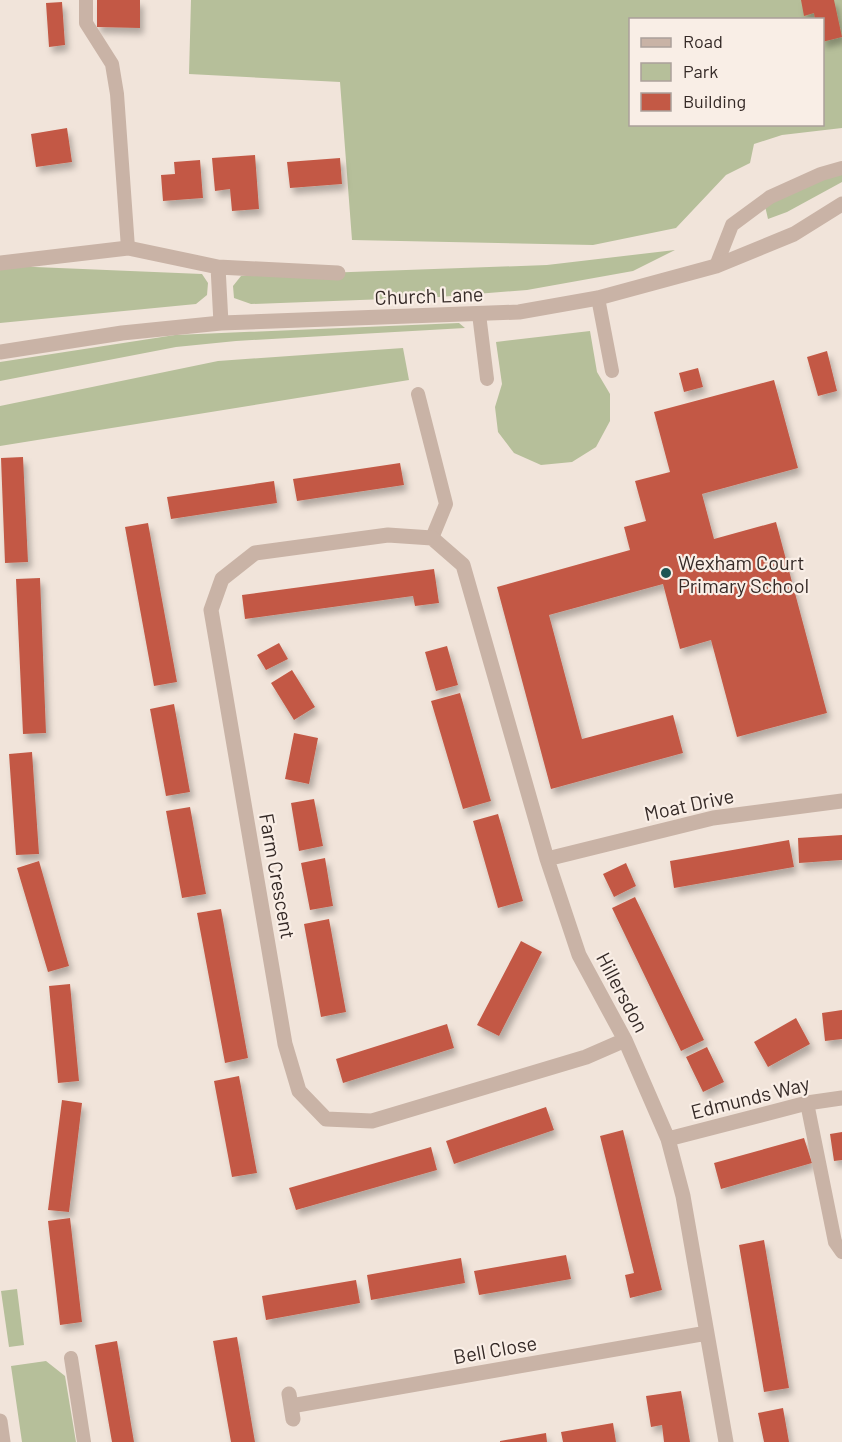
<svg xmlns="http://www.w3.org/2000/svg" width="842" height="1442" font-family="Barlow,sans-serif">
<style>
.green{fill:#b6bf9a;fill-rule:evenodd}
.building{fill:#c35945;filter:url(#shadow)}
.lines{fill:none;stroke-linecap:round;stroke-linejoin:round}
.lane{stroke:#c9b3a6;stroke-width:14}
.street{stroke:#c9b3a6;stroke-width:15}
.poi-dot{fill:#1d5554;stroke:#f9eee6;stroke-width:2}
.labels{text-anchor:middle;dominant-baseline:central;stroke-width:4.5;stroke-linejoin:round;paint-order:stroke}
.street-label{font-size:20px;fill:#352a27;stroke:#f9eee6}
.poi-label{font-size:20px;fill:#352a27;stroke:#f9eee6;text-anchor:start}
</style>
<defs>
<filter id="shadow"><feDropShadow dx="3.5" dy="6" stdDeviation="3" flood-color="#0004"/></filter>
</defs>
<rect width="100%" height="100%" fill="#f1e4da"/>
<path class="green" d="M191 0H842V128L782 135 754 144 750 163 726 175 676 228 593 245 352 240 340 82 189 74ZM630 20H822V124H630Z
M842 171V182L787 212 768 219 765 206Z
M675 250 633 271 527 290 439 297 251 304 234 298 233 286 241 276 547 265Z
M11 266 202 274 208 283 207 295 196 304 0 323V268Z
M459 323 465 328 236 341 176 347 0 381V362L175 335Z
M590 331 597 372 610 394V421L596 447 572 462 541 465 514 453 498 432 495 407 502 384 496 342Z
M403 348 409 380 0 446V406L218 361Z
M17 1289 24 1345 9 1347 1 1291Z
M46 1361 65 1376 76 1442H22L11 1366Z"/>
<path class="building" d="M97 0H140V28L97 27Z
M801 0H834L842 37 822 42V20H815L814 13 804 16Z
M62 2 65 45 49 47 46 3Z
M67 128 72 162 36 167 31 134Z
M255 155 259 209 232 211 230 189 215 191 212 158Z
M340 158 342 184 290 188 287 162Z
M200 160 203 198 163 201 161 175 175 174 174 162Z
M827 351 837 391 818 396 807 357Z
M698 368 703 387 684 392 679 373Z
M774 380 798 468 702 494 714 539 776 522 827 713 737 737 711 640 680 649 663 584 549 615 582 739 673 715 683 753 551 789 497 587 630 550 624 527 646 521 635 481 670 472 654 412Z
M23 457 28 562 5 563 1 458Z
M400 463 404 485 297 501 293 479Z
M274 481 277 503 171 519 167 497Z
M148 523 177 682 154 686 125 527Z
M434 569 439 603 415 606 413 596 245 619 242 595Z
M40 578 46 733 23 734 16 579Z
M279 643 288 659 266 670 257 655Z
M447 646 458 685 436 691 425 652Z
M292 670 315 707 294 720 271 683Z
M460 693 491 801 463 809 431 701Z
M174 704 190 792 166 796 150 709Z
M294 733 318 738 309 784 285 779Z
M32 752 39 854 16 855 9 754Z
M314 799 323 846 299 851 291 803Z
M190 807 206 894 182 898 166 811Z
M498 814 523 901 498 908 473 821Z
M842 835V860L799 863 798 838Z
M789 840 794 867 674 888 670 861Z
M325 858 333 906 310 910 301 863Z
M39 861 69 966 48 972 17 868Z
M626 863 636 886 614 897 603 874Z
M635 897 704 1040 681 1051 612 908Z
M221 909 248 1058 225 1063 197 913Z
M329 919 346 1012 321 1017 304 924Z
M521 941 542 952 499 1036 477 1025Z
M70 984 79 1081 58 1083 49 986Z
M842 1010V1039L825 1041 822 1013Z
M796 1018 810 1044 768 1067 754 1042Z
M447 1024 454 1048 343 1083 336 1059Z
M707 1047 724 1082 703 1092 686 1057Z
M239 1076 257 1173 232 1177 214 1081Z
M62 1100 82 1103 69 1212 48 1210Z
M546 1107 554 1130 454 1164 446 1141Z
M623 1130 662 1290 630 1298 625 1275 634 1273 600 1136Z
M842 1132V1160L834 1161 830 1134Z
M804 1138 812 1163 721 1189 714 1163Z
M431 1147 437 1170 296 1210 289 1188Z
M70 1218 82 1322 60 1325 48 1221Z
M764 1240 789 1388 764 1392 739 1245Z
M566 1255 571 1279 479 1295 474 1271Z
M461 1258 465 1283 371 1300 367 1275Z
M356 1280 360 1303 266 1320 262 1296Z
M237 1337 255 1442H231L213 1341Z
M117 1341 134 1442H112L95 1345Z
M681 1391 690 1442H664L662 1425 651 1427 646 1396Z
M783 1408 789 1442H764L758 1413Z
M613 1423 616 1442H563L561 1432Z
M546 1433 547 1442H500V1441Z"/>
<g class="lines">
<path class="lane" d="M86 0V23L112 64 117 94 128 248
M716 266 732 225 770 197 821 174 842 168
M598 298 612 371
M479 314 487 379
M418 394 446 504 432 538
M807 1103 835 1242 842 1252
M71 1358 84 1442"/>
<path class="street" d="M0 263 128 248 218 267 338 273
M218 267 221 323
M0 352 122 333 221 323 519 312 598 298 716 266 794 234 842 204
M547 859 713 818 842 801
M625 1040 586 1057 372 1121 326 1119 299 1091 285 1044 211 610 222 579 255 553 388 535 432 538 463 565 547 859 579 955 625 1040 668 1139 683 1196 726 1442
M668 1139 807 1103 842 1098
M289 1394 293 1419
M291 1406 707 1333
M0 1421 3 1442"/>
</g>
<circle class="poi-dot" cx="666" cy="573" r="6"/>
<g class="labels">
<g class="street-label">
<text transform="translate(429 295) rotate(-2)">Church Lane</text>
<text transform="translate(689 804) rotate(-12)">Moat Drive</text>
<text transform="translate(278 876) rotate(80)">Farm Crescent</text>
<text transform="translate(623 992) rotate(62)">Hillersdon</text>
<text transform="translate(750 1097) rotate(-14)">Edmunds Way</text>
<text transform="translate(495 1349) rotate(-10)">Bell Close</text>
</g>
<g class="poi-label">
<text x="678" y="562">Wexham Court<tspan x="678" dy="23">Primary School</tspan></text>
</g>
</g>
<rect x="629" y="18" width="195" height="108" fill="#f9eee6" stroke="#aba09a" stroke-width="1.5"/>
<rect x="641" y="38" width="30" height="9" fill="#c9b3a6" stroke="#aba09a" stroke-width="1.5"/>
<text x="683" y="48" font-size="18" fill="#352a27">Road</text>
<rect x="641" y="63" width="30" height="18" fill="#b6bf9a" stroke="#aba09a" stroke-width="1.5"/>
<text x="683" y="78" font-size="18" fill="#352a27">Park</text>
<rect x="641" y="93" width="30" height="18" fill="#c35945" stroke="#aba09a" stroke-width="1.5"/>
<text x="683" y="108" font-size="18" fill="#352a27">Building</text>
</svg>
